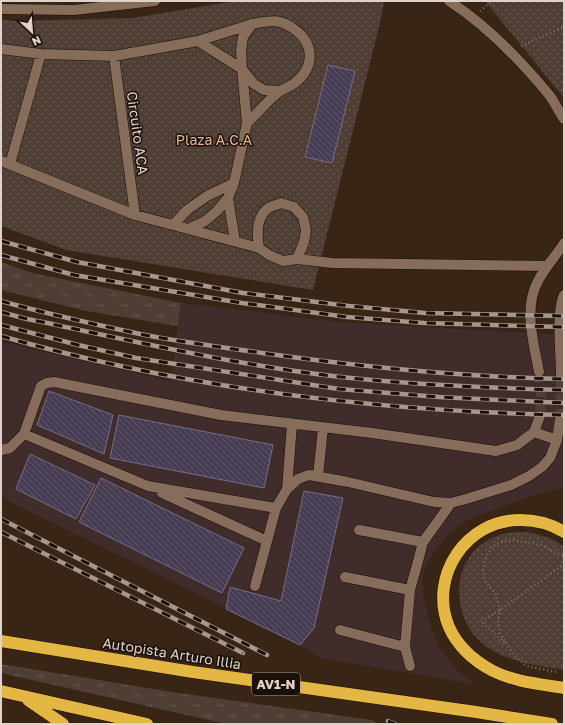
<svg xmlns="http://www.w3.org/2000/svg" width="565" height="725" font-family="'Golos Text',sans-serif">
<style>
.industrial{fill:#402c2a}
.grass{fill:url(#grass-tufts)}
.park{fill:url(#park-dots)}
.building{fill:url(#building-back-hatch);stroke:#786d86}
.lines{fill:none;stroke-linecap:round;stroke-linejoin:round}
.minor-tunnel{stroke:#523f31;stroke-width:10;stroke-dasharray:10 5;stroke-linecap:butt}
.minor-casing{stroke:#200d02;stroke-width:11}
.highway-casing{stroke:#200d02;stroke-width:13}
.path{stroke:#847266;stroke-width:2.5;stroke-dasharray:1 3;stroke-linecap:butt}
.minor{stroke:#856c5b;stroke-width:10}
.highway{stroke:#e4b643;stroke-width:12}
.rail-casing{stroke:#a6968b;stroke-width:4.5}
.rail{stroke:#1a100a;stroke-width:3;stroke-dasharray:9;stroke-linecap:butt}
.highway-bridge-casing{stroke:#200d02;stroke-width:13;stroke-linecap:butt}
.highway-bridge{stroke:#e4b643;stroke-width:12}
.labels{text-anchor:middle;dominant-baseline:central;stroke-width:3;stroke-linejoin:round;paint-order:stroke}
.shield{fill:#1a100a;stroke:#a59890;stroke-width:1}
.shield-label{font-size:13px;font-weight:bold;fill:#e0d2c9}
.street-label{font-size:14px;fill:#e0d2c9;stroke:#1a100a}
.park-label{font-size:14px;fill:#eab895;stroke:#1a100a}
</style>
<defs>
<pattern id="grass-tufts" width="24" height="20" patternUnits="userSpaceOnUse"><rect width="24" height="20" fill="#4e3e33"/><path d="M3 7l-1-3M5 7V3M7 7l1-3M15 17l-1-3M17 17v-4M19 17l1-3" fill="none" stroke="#67594f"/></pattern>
<pattern id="park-dots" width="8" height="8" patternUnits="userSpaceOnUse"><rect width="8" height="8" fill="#4e3e33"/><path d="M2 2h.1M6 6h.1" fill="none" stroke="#67594f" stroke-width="1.8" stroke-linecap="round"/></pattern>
<pattern id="building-back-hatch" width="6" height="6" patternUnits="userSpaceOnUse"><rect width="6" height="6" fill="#463c53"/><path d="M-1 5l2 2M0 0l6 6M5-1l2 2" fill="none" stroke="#60576a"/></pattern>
</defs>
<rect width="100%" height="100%" fill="#392516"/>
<path class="industrial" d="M181 303 338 322 564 335V488L537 494 470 519 449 533 433 553 425 566 422 581 424 599 430 625 440 649 459 672 475 684 321 658 300 645 1 497V342L171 381Z"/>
<path class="grass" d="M1 262 32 273 181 303 178 326 86 311 1 290Z
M1 664 172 692 372 720 379 724H226L1 673Z"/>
<path class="park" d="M236 1H384L381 19 313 290 66 250 1 226V19L14 21 132 18Z
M485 1H564V98Z
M527 532C541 535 553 538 564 547V670C537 665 505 662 483 644 448 615 451 556 494 537 505 532 516 532 527 532Z"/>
<path class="building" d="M328 65 355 71 332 163 305 157Z
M49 391 113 415 104 454 37 425Z
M119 415 273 445 264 488 110 458Z
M30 454 95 485 76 519 16 489Z
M101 478 244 548 222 593 79 522Z
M304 491 343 498 314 628 300 645 226 609 230 587 281 601Z"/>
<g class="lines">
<path class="minor-tunnel" d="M539 372 541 395 540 416
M560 419 561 374"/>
<defs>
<path id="minor" d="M449 1C485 24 522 62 550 96 555 103 559 112 564 119
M1 9 74 10 155 1
M1 49 41 54 114 56 198 41 252 24
M114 56 135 215
M247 123C258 113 268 100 280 91 285 88 291 86 296 82 313 68 315 47 298 32 281 18 272 20 252 24L243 37 241 50 242 69 254 84 264 90 280 91
M1 161 135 215 188 229 205 221 217 211 228 198 234 183 247 123 242 69 198 41
M10 164 41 54
M228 198 235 241
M173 225 187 210 207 196 234 183
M188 229 259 248
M297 259 304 242 306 230 303 217 294 207 281 203C277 205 270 206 267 209 256 218 257 236 259 248L269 255 283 261 297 259 332 263 547 266
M539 372C534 344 523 308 538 281 545 267 556 256 564 243
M561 374C561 354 556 311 564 295
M534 432 557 440
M534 432 540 416
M24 434 148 486 276 508 287 489 298 479 309 475 348 482 434 502 451 503 466 499 511 485 529 476 542 467 550 458 557 440 560 419
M1 450 10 448 24 434 41 386 47 383 54 382 221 415 372 433 496 451 517 445 534 432
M318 476 323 428
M287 489 292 424
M162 493 267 541
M359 530 423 542
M345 577 410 590
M255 586 276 508
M340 630 405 647
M410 666 405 647 410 590 417 565 423 542 451 503"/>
<path id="highway" d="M564 532C551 524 536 520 521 520 466 519 428 577 449 627 458 647 474 661 493 671 515 682 541 684 564 688
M1 691 147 724
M28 700 63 724"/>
</defs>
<use href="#minor" class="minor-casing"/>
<use href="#highway" class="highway-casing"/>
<path class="path" d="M480 11 492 1
M521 46 564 27
M504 643 481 621 500 610 564 564
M556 672 527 666 517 658 507 645 500 633 498 623 500 610 496 595 485 581 483 571 486 557 492 547 501 542 513 540 541 545 564 557"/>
<use href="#minor" class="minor"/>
<use href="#highway" class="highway"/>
<defs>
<path id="rail" d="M1 241 77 262 243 293 349 306 425 313 564 316
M1 255 74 275 242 303 347 317 424 323 564 327
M1 301C47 314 93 324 140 334 180 342 221 347 262 353 362 367 463 377 564 379
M1 312 23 318C129 340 234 365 341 377 415 385 490 388 564 390
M1 325 78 345 136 358 339 389 439 397 564 403
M1 336C181 388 377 411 564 415
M1 519 267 655
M1 532 243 653
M388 721 395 724"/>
</defs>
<use href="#rail" class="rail-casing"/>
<use href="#rail" class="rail"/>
<defs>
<path id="highway-bridge" d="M1 641 193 672 476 712 552 724"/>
</defs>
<use href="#highway-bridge" class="highway-bridge-casing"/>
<use href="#highway-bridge" class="highway-bridge"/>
</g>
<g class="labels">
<rect class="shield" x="252" y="673" width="48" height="22" rx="3"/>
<g class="shield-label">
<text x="276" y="684">AV1-N</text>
</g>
<g class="street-label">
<text transform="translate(138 133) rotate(82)">Circuito ACA</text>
<text transform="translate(172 653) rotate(9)">Autopista Arturo Illia</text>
</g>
<g class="park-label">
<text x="214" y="139">Plaza A.C.A</text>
</g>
</g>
<rect width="565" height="725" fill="none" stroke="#e0d2c9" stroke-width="4"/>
<g transform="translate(32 32) rotate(154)" stroke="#1a100a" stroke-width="3" paint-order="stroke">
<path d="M0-3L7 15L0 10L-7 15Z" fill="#e0d2c9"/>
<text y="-6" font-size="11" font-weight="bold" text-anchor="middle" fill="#e0d2c9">N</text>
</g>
</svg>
